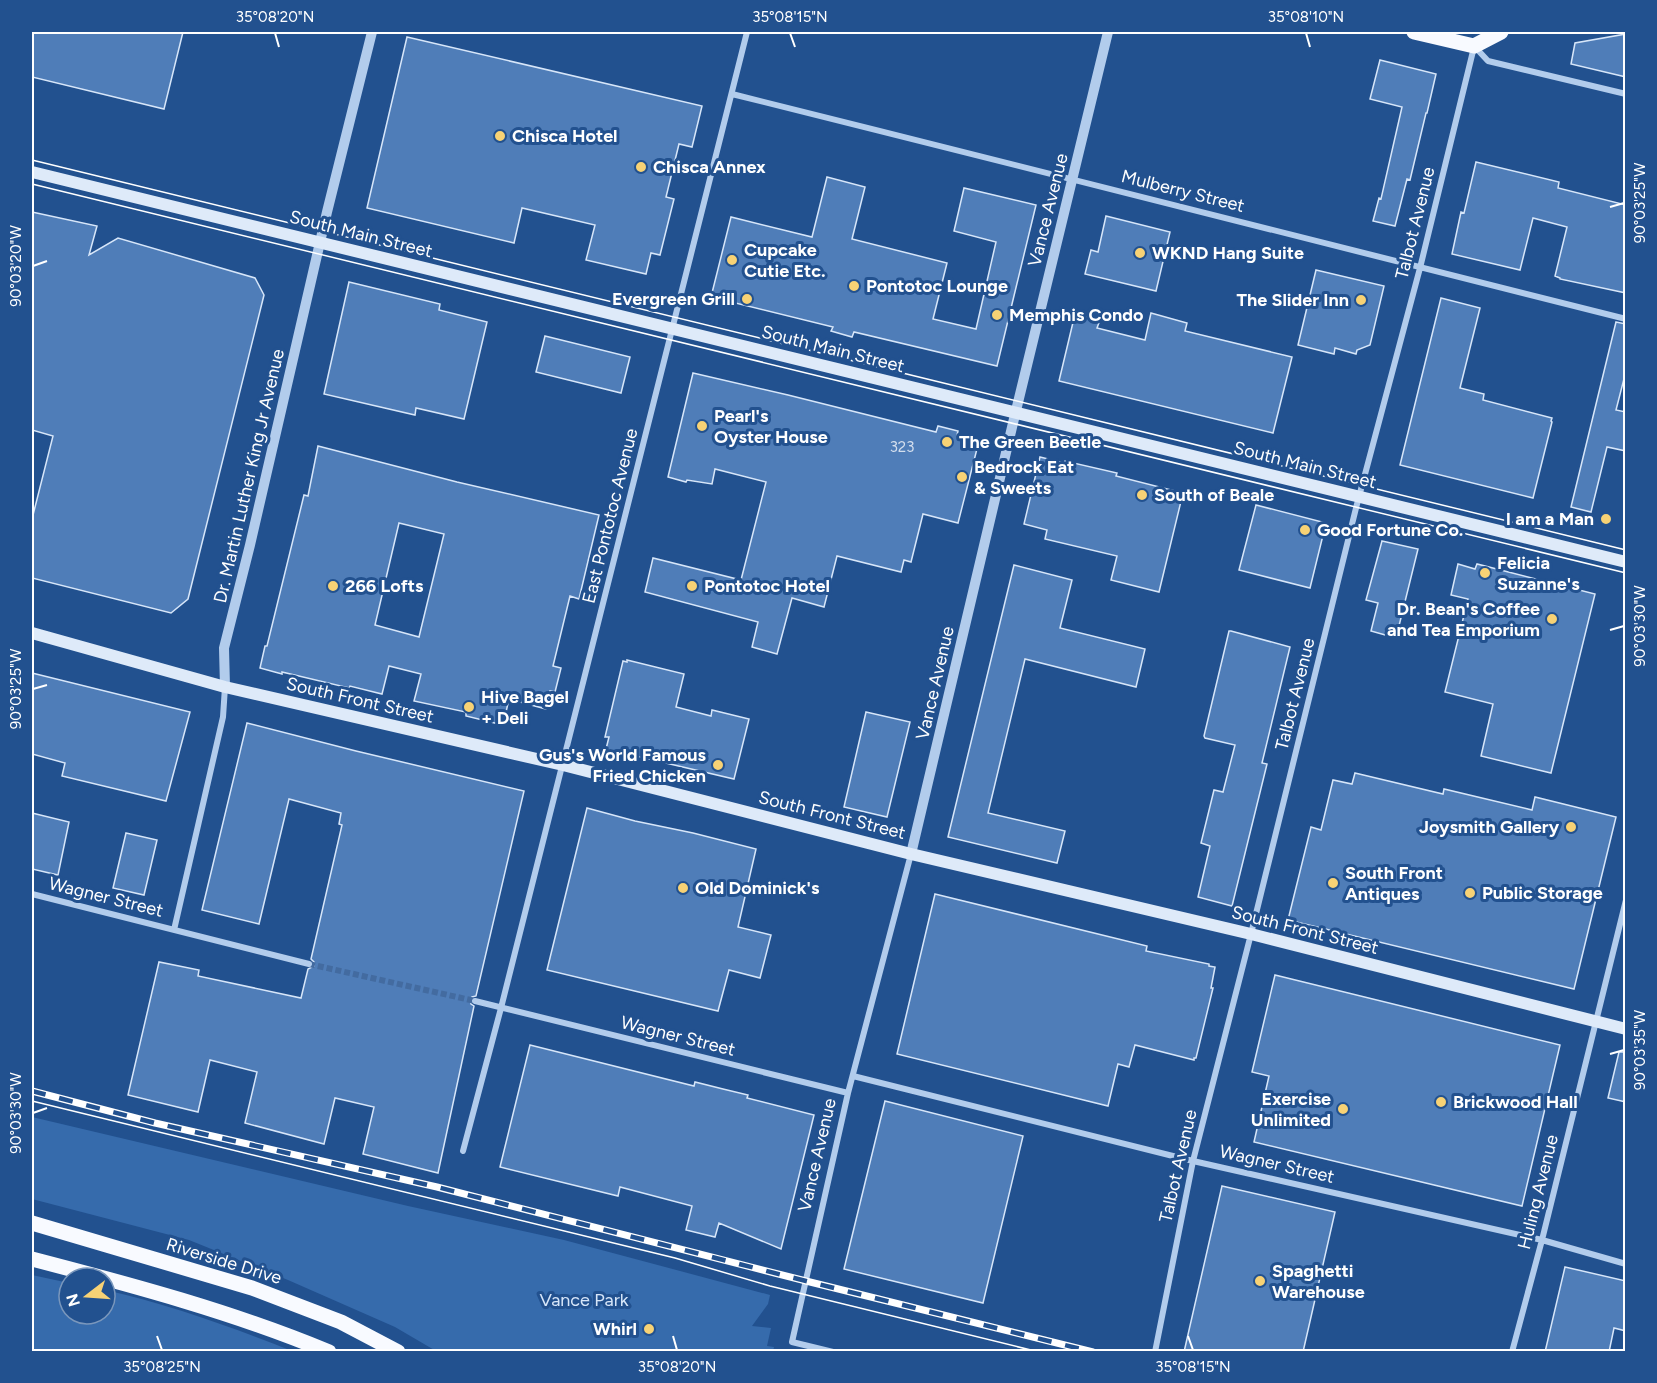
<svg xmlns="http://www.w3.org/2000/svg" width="1657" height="1383" font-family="Figtree,sans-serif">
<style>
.green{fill:#366bac}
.building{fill:#4f7db8;stroke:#d7e6f9;stroke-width:1.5;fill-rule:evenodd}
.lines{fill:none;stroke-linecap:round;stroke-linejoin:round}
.minor-tunnel{stroke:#436ba0;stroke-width:6;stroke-dasharray:6 3;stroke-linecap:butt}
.minor{stroke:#b2ccec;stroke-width:6}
.tertiary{stroke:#b2ccec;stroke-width:10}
.secondary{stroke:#deeaf9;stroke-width:12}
.primary{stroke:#f8faff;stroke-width:15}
.tram{stroke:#fff;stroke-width:1.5}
.rail-casing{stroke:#fff;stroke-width:7}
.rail{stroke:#22518f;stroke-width:4.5;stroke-dasharray:14;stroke-linecap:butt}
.ticks{fill:none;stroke:#fff;stroke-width:2}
.poi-dot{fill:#f7d275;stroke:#22518f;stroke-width:2}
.labels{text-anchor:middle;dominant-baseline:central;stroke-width:6;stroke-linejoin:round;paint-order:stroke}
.number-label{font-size:15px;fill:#d3deed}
.poi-label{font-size:18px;font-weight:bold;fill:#fff;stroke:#22518f;text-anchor:start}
.street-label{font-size:18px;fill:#fff;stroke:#22518f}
.park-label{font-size:18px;fill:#d7e6f9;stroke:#22518f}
.neatline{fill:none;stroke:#fff;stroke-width:2}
.ticks-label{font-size:15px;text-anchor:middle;fill:#fff}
</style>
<rect width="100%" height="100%" fill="#22518f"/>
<path class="green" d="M32 1117 408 1206 564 1240 770 1295 768 1304 752 1326 771 1328 767 1346 774 1347 773 1351H436L395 1327 288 1280 189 1240 32 1199Z
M32 1275 69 1283V1314H105V1290C169 1304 231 1327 292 1351H32Z"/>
<path class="building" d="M32 32H183L164 109 32 77Z
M1626 34V77L1571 64 1575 43Z
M407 37 702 106 692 147 679 144 666 197 674 199 660 255 651 253 646 274 586 260 595 225 522 208 514 243 367 208Z
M1380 60 1436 74 1427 113H1426L1410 180 1407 179 1395 226 1373 221 1379 198 1381 199 1402 107 1370 99Z
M1476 162 1559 182 1558 188 1626 205V293L1560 279V278L1555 276 1567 227 1533 218 1520 270 1452 254 1461 212 1464 213Z
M827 177 865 187 852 239 947 263 933 319 976 329 996 242 954 231 964 188 1036 205 997 366 854 332 852 337 831 331 833 327 711 297 731 217 812 237Z
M32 212 97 226 89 255 118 238 255 278 264 295 188 599 171 613 32 578V519L53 436 32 430Z
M1106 216 1170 232 1156 291 1085 274 1091 250 1098 252Z
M1316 270 1384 286 1370 345 1357 350 1356 354 1335 348 1334 354 1298 345Z
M349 282 440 304 439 310 487 322 464 419 416 408 415 415 324 394Z
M1441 298 1480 308 1460 388 1484 394 1483 400 1552 418 1551 421 1552 422 1533 498 1400 465Z
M1151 313 1187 323 1185 331 1292 357 1273 433 1059 381 1075 314 1100 320 1097 328 1145 340Z
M1616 322 1626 324V371L1616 410 1626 412V451L1607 447 1591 512 1571 507Z
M545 336 630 357 621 393 536 372Z
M693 373 788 395 936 432 938 426 958 431 957 435 979 441 958 523 923 514 911 562 904 560 901 572 837 556 824 607 792 598 777 654 752 647 758 622 645 592 653 558 741 580 766 482 715 469 712 484 687 480 686 482 668 477Z
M318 446 457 482 599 515 579 599 570 596 553 666 561 668 555 692 550 691 546 709 509 699 503 725 466 716V712L414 701 421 674 389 666 382 694 350 686 349 688 282 672V674L260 668 265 646H267L304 495 308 496ZM399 523 444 534 419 637 375 625Z
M1040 457 1064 463 1065 461 1117 473 1116 476 1183 493 1159 592 1111 580 1117 556 1045 539 1047 530 1024 524Z
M1256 505 1326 523 1310 588 1239 570Z
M1382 541 1418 549 1396 638 1371 631 1378 603 1366 600Z
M1458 564 1475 569 1477 564 1595 594 1551 773 1481 756 1493 704 1445 692 1468 599 1451 595Z
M1014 565 1072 580 1060 628 1145 649 1136 687 1025 659 988 813 1065 831 1057 863 948 837Z
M1229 631H1231L1290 647 1262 763 1267 764 1232 906 1198 897 1210 846 1201 843 1214 790 1223 792 1235 745 1205 738 1204 736Z
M627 660 684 674 676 707 711 716 712 710 749 719 734 779 606 749 609 737H605L623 661 627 662Z
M32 673 190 712 166 801 62 776 65 763 32 754Z
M866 712 910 722 887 817 844 807Z
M247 723 356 751 524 791 476 996 472 997 470 1000 471 1004 474 1006 438 1173 363 1154 374 1107 335 1098 324 1144 245 1123 257 1072 210 1060 198 1112 128 1095 159 962 199 970 198 976 301 998 308 969 314 966V962L311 959 342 825 339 824 341 813 289 799 259 924 202 910Z
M1355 773 1443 794 1444 789 1532 810 1535 797 1616 817 1574 989 1288 920 1311 827 1321 830 1333 780 1352 784Z
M587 808 635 821 693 833 756 849 738 927 771 935 760 978 729 970 718 1011 547 970Z
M32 813 69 822 58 875 32 869Z
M126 833 157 840 144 895 113 888Z
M935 894 1147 946 1146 951 1209 964V966L1215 967 1211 988H1213L1196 1058H1194V1060L1135 1045 1129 1067 1118 1064 1108 1106 897 1054Z
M1275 975 1560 1045 1522 1206 1254 1142 1269 1076 1252 1072Z
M530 1045 694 1086 695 1082 723 1089 748 1095 747 1098 814 1115 781 1249 719 1223 715 1237 686 1230 692 1206 620 1187 618 1196 500 1167Z
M1619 1052H1626V1102L1608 1098Z
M885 1101 1023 1136 983 1303 844 1269Z
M1222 1186 1335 1212 1303 1352H1184Z
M1565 1267 1626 1281V1331L1614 1328 1609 1352H1545Z"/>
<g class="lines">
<path class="minor-tunnel" d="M309 964 475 1001"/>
<path class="minor" d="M1475 47 1488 61 1626 94
M732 94C1030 168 1327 245 1626 319
M32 894 309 964
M174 930 223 717 225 687
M475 1001 848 1093
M853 1076 1193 1161 1542 1240 1626 1264
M463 1151 501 1008 747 32
M833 1352 792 1342 848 1093 911 854
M1155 1352 1193 1161 1251 934 1356 508 1420 268 1474 47
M1512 1352 1542 1240 1626 900"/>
<path class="tertiary" d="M225 687 224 648 250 545 327 212 372 32
M911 854 1013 423 1108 32"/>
<path class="secondary" d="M32 172 1626 562
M32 633 225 687 563 765 911 854 1251 934 1626 1029"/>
<path class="primary" d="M1414 32 1474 46 1501 32
M32 1223 252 1288 341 1322 398 1352
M32 1259C132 1285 233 1312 329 1352"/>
<path class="tram" d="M32 160 1626 550
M32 184 1626 573
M32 1101 675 1258 770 1286 1039 1352"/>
<defs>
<path id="rail" d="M32 1091 155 1123 437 1187 806 1281 1093 1352"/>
</defs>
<use href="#rail" class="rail-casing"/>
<use href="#rail" class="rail"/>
</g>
<path class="ticks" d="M275 33 279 47M790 33 795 47M1306 33 1310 47M1610 207 1624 203M33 266 47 261M1610 630 1624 626M33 689 47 685M1610 1054 1624 1050M33 1113 47 1108M157 1336 162 1350M673 1336 677 1350M1188 1336 1193 1350"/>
<g class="poi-dot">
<circle cx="500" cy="136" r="6"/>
<circle cx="641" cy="167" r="6"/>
<circle cx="1140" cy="253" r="6"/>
<circle cx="732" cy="260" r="6"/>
<circle cx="854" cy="286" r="6"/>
<circle cx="747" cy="299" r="6"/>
<circle cx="1361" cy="300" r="6"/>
<circle cx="997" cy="315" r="6"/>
<circle cx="702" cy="426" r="6"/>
<circle cx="947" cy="442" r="6"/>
<circle cx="962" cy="477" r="6"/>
<circle cx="1142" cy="495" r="6"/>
<circle cx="1606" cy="519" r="6"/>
<circle cx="1305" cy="530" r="6"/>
<circle cx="1485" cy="573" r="6"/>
<circle cx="333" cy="586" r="6"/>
<circle cx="692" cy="586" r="6"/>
<circle cx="1552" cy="619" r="6"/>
<circle cx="469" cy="707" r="6"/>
<circle cx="718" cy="765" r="6"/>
<circle cx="1571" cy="827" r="6"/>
<circle cx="1333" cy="883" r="6"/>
<circle cx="683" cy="888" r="6"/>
<circle cx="1470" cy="893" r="6"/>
<circle cx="1441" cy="1102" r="6"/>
<circle cx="1343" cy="1109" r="6"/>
<circle cx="1260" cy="1281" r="6"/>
<circle cx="649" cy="1329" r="6"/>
</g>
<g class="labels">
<g class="number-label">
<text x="902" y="447">323</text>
</g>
<g class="poi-label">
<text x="512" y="136">Chisca Hotel</text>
<text x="653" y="167">Chisca Annex</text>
<text x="744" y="250">Cupcake<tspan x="744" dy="21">Cutie Etc.</tspan></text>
<text x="1152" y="253">WKND Hang Suite</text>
<text x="866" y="286">Pontotoc Lounge</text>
<text x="735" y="299" text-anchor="end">Evergreen Grill</text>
<text x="1349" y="300" text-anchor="end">The Slider Inn</text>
<text x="1009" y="315">Memphis Condo</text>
<text x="714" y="416">Pearl's<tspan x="714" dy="21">Oyster House</tspan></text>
<text x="959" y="442">The Green Beetle</text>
<text x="974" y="467">Bedrock Eat<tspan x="974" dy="21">&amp; Sweets</tspan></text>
<text x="1154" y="495">South of Beale</text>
<text x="1594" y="519" text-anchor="end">I am a Man</text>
<text x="1317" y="530">Good Fortune Co.</text>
<text x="1497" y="563">Felicia<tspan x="1497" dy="21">Suzanne's</tspan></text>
<text x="345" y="586">266 Lofts</text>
<text x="704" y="586">Pontotoc Hotel</text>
<text x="1540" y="609" text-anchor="end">Dr. Bean's Coffee<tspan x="1540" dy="21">and Tea Emporium</tspan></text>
<text x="481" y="697">Hive Bagel<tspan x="481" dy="21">+ Deli</tspan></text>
<text x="706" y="755" text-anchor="end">Gus's World Famous<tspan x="706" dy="21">Fried Chicken</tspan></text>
<text x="1559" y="827" text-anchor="end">Joysmith Gallery</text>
<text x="1345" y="873">South Front<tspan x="1345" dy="21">Antiques</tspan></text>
<text x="695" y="888">Old Dominick's</text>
<text x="1482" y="893">Public Storage</text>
<text x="1331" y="1099" text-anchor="end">Exercise<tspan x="1331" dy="21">Unlimited</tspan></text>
<text x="1453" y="1102">Brickwood Hall</text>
<text x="1272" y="1271">Spaghetti<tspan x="1272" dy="21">Warehouse</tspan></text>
<text x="637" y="1329" text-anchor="end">Whirl</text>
</g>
<g class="street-label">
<text transform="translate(1183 191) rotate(14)">Mulberry Street</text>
<text transform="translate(1048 210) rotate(-76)">Vance Avenue</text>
<text transform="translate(1415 223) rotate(-76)">Talbot Avenue</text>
<text transform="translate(361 234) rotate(14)">South Main Street</text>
<text transform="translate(833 349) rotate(14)">South Main Street</text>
<text transform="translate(1305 465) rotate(14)">South Main Street</text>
<text transform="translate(249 476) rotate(-77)">Dr. Martin Luther King Jr Avenue</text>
<text transform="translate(610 516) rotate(-76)">East Pontotoc Avenue</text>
<text transform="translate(935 683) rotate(-77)">Vance Avenue</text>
<text transform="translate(1295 694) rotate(-76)">Talbot Avenue</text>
<text transform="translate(360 700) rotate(13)">South Front Street</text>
<text transform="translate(832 815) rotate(14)">South Front Street</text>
<text transform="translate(106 897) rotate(14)">Wagner Street</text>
<text transform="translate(1305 930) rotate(14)">South Front Street</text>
<text transform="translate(678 1036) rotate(14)">Wagner Street</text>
<text transform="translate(817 1155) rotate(-77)">Vance Avenue</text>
<text transform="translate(1277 1164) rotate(13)">Wagner Street</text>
<text transform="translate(1178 1166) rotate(-77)">Talbot Avenue</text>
<text transform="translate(1538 1192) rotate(-76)">Huling Avenue</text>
<text transform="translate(224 1261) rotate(17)">Riverside Drive</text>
</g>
<g class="park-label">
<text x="584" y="1300">Vance Park</text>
</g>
</g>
<rect width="1657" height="1383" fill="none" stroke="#22518f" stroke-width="66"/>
<g transform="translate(87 1296) rotate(253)"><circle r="28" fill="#22518f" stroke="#7a97bc" stroke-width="1.5"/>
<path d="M0-4.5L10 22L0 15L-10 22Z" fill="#f7d275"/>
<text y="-9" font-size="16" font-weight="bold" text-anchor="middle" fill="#ffffff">N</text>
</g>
<rect x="33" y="33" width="1591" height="1317" class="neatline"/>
<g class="ticks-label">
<text x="275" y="22">35°08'20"N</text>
<text x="790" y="22">35°08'15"N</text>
<text x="1306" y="22">35°08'10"N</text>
<text transform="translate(1640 203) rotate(-90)" y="5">90°03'25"W</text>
<text transform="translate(16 266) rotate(-90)" y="5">90°03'20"W</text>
<text transform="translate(1640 626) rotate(-90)" y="5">90°03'30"W</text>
<text transform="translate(16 689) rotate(-90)" y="5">90°03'25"W</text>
<text transform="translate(1640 1050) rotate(-90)" y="5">90°03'35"W</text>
<text transform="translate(16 1113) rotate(-90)" y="5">90°03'30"W</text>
<text x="162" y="1372">35°08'25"N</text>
<text x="677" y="1372">35°08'20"N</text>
<text x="1193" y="1372">35°08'15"N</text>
</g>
</svg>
